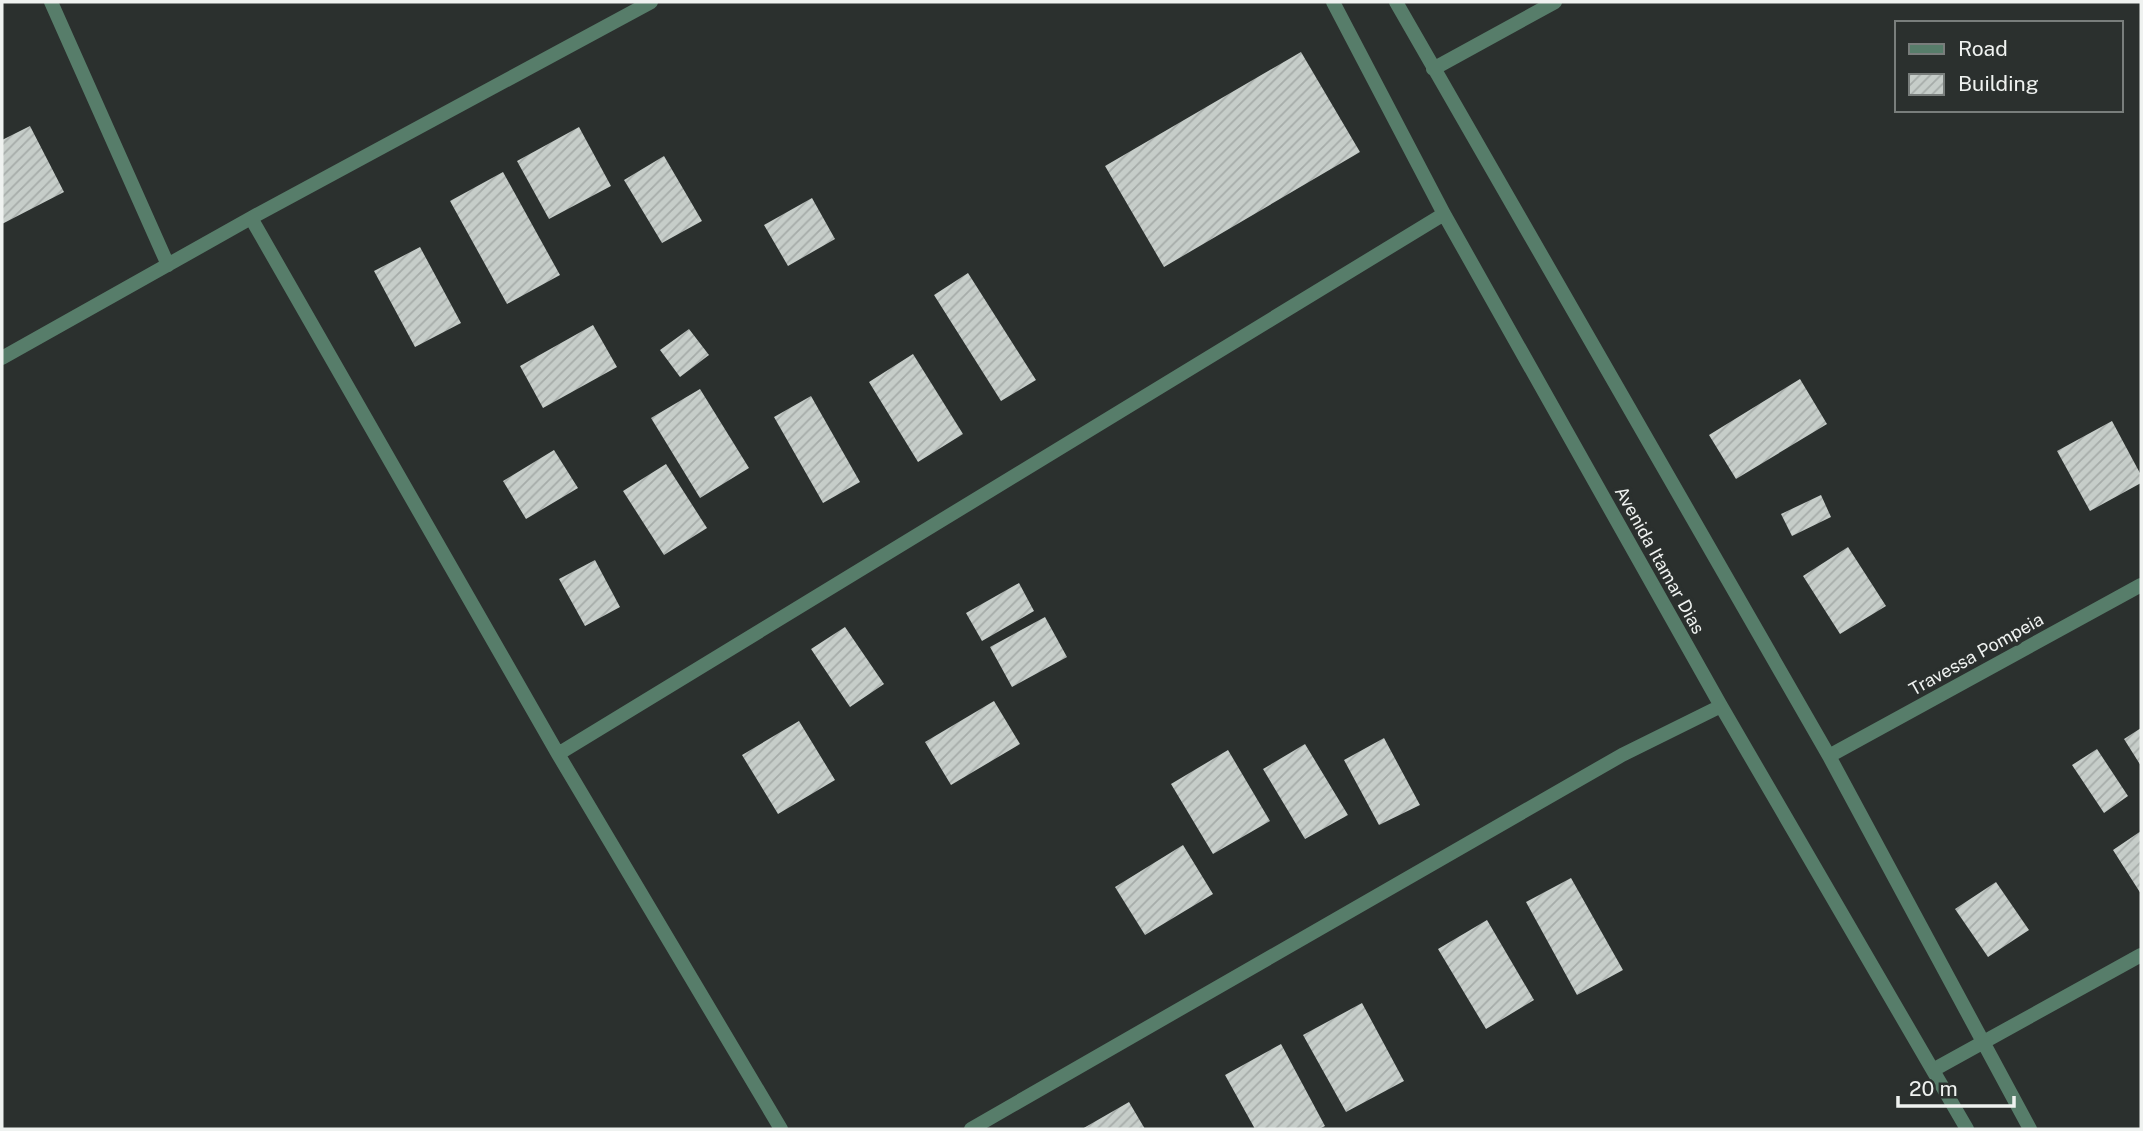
<svg xmlns="http://www.w3.org/2000/svg" width="2143" height="1131" font-family="'Public Sans',sans-serif">
<style>
.building{fill:url(#building-hatch)}
.lines{fill:none;stroke-linecap:round;stroke-linejoin:round}
.street{stroke:#577d6a;stroke-width:14}
.labels{text-anchor:middle;dominant-baseline:central;stroke-width:7;stroke-linejoin:round;paint-order:stroke}
.street-label{font-size:18px;fill:#eff2f0;stroke:#2b302e}
</style>
<defs>
<pattern id="building-hatch" width="6" height="6" patternUnits="userSpaceOnUse" patternTransform="scale(1.75)"><rect width="6" height="6" fill="#c6cdc9"/><path d="M-1 1l2-2M0 6l6-6M5 7l2-2" fill="none" stroke="#a6aca9"/></pattern>
</defs>
<rect width="100%" height="100%" fill="#2b302e"/>
<path class="building" d="M1301 52 1360 152 1164 267 1105 166Z
M30 126 64 192 2 224V140Z
M579 127 611 186 549 219 517 161Z
M664 156 702 221 662 243 624 180Z
M503 172 560 275 507 304 450 201Z
M812 198 835 239 788 266 764 225Z
M420 247 461 323 415 347 374 271Z
M968 273 1036 380 1001 401 934 295Z
M593 325 617 367 543 408 520 366Z
M689 329 709 355 680 377 660 350Z
M913 354 963 434 918 462 869 382Z
M1800 379 1827 424 1736 479 1709 435Z
M700 389 749 468 700 498 651 418Z
M811 396 860 482 823 503 774 417Z
M2112 421 2141 475V483L2090 511 2057 451Z
M554 450 578 488 526 519 503 481Z
M666 464 707 528 664 555 623 491Z
M1821 495 1831 517 1792 536 1781 514Z
M1848 547 1886 606 1840 634 1803 576Z
M595 560 620 607 585 626 559 579Z
M1019 583 1034 611 982 641 966 613Z
M1045 617 1067 657 1012 687 990 647Z
M845 627 884 684 850 707 811 649Z
M994 701 1020 744 951 785 925 742Z
M799 721 835 780 778 814 742 755Z
M2141 728V766L2124 739Z
M1384 738 1420 805 1379 825 1344 760Z
M1305 744 1348 815 1305 839 1263 769Z
M2097 749 2128 796 2104 813 2072 765Z
M1228 750 1270 821 1213 854 1171 784Z
M2141 831V894L2113 850Z
M1183 845 1213 894 1145 935 1115 887Z
M1571 878 1623 970 1577 995 1526 902Z
M1996 882 2029 930 1988 957 1955 909Z
M1487 920 1534 1000 1486 1029 1438 949Z
M1362 1003 1404 1081 1346 1112 1303 1035Z
M1281 1044 1325 1126 1319 1129H1255L1225 1075Z
M1129 1102 1145 1129H1082Z"/>
<g class="lines">
<path class="street" d="M51 2 168 265
M1333 2 1444 214 1721 706 1967 1129
M1396 2 1829 756 2030 1129
M1433 69 1555 2
M251 218 558 754 781 1129
M2 358 251 218 651 2
M558 754 1444 214
M1829 756 2141 585
M1933 1070 2141 955
M971 1129 1622 755 1721 706"/>
</g>
<g class="labels">
<g class="street-label">
<text transform="translate(1660 560) rotate(61)">Avenida Itamar Dias</text>
<text transform="translate(1976 654) rotate(-29)">Travessa Pompeia</text>
</g>
</g>
<rect width="2143" height="1131" fill="none" stroke="#eff2f0" stroke-width="7"/>
<rect x="1895" y="21" width="228" height="91" fill="#2b302e" stroke="#797e7c" stroke-width="2"/>
<rect x="1909" y="44" width="35" height="10" fill="#577d6a" stroke="#797e7c" stroke-width="2"/>
<text x="1958" y="56" font-size="21" fill="#eff2f0">Road</text>
<rect x="1909" y="74" width="35" height="21" fill="url(#building-hatch)" stroke="#797e7c" stroke-width="2"/>
<text x="1958" y="91" font-size="21" fill="#eff2f0">Building</text>
<path d="M1898 1096v10h116v-10" fill="none" stroke="#eff2f0" stroke-width="3.5"/>
<text x="1909" y="1096" font-size="21" fill="#eff2f0" stroke="#2b302e" stroke-width="5" paint-order="stroke">20 m</text>
</svg>
